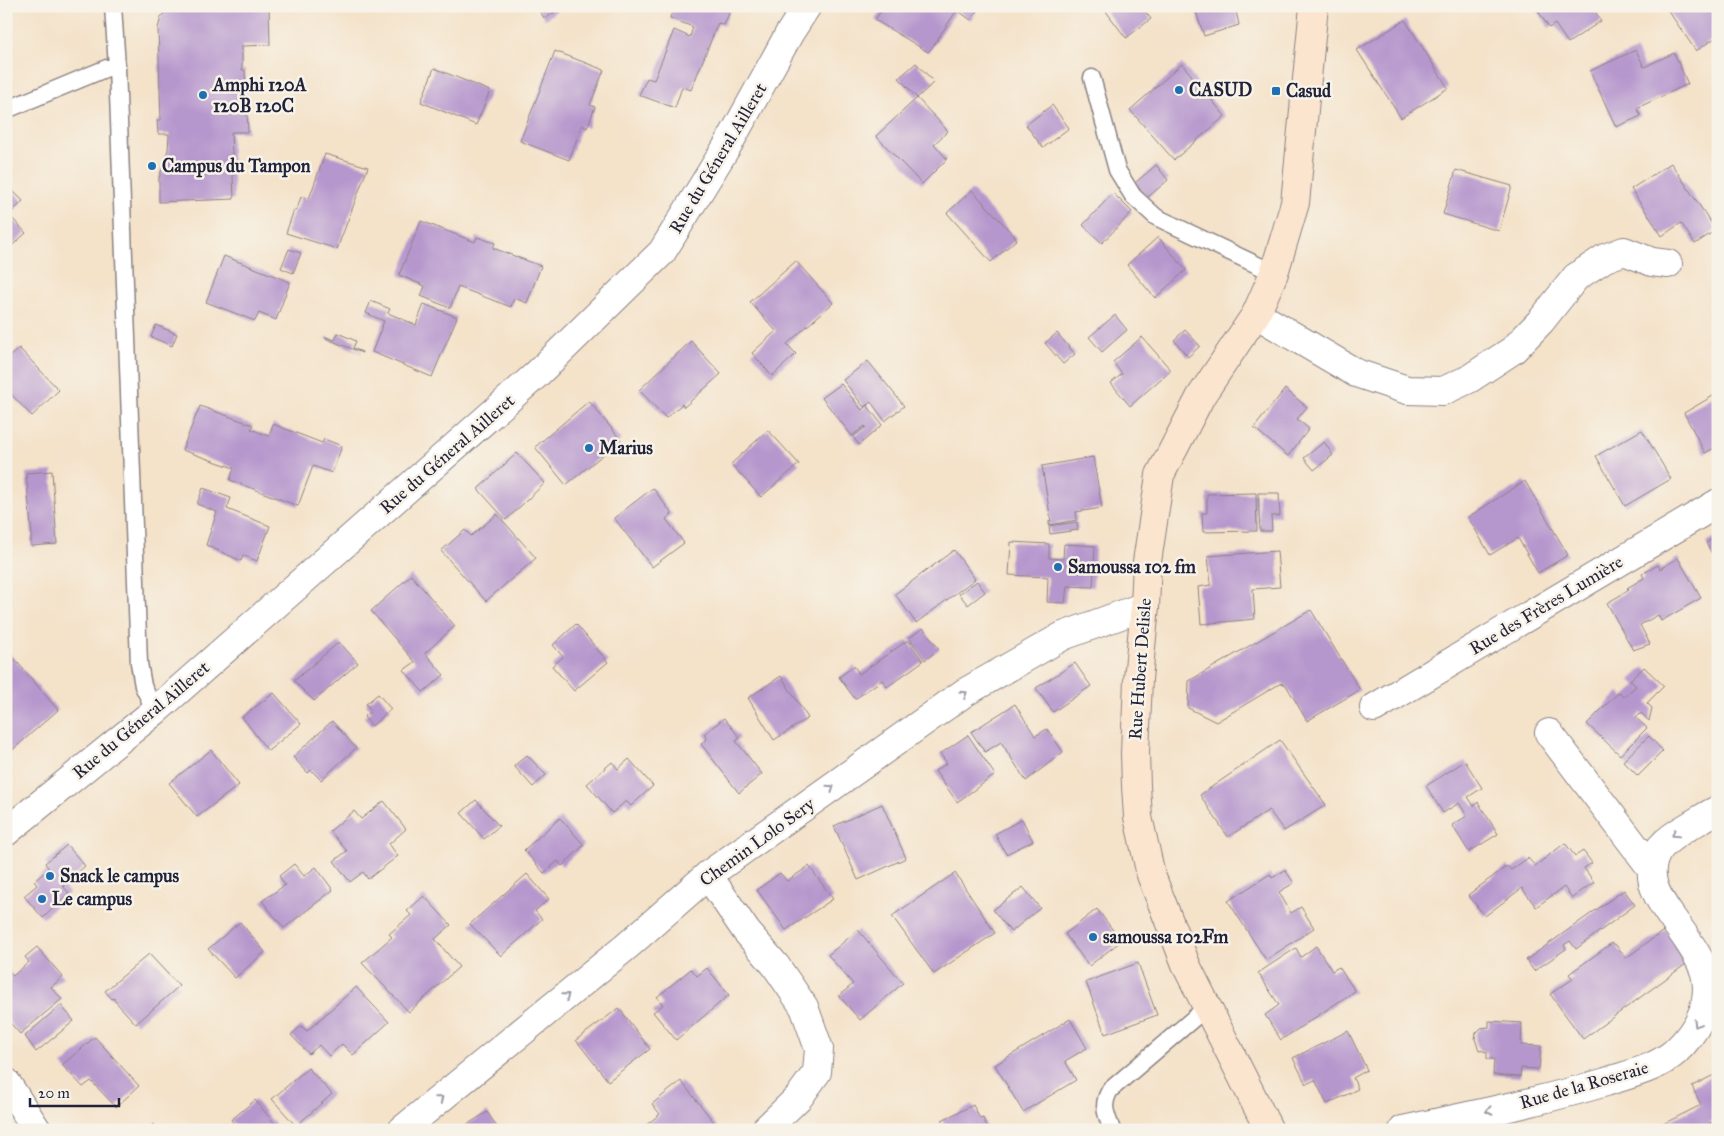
<svg xmlns="http://www.w3.org/2000/svg" width="1724" height="1136" font-family="'IM FELL Great Primer',serif">
<style>
.building{fill:#b697cd}
.lines{fill:none;stroke-linecap:round;stroke-linejoin:round}
.service-casing{stroke:#8b8282;stroke-width:19}
.minor-casing{stroke:#8b8282;stroke-width:30}
.secondary-casing{stroke:#8b8282;stroke-width:30}
.service{stroke:#fff;stroke-width:16}
.minor{stroke:#fff;stroke-width:28}
.secondary{stroke:#fbe5cf;stroke-width:28}
.oneway{stroke:#9c9ca7}
.poi-dot{fill:#1f6fb2;stroke:#f7f3e8;stroke-width:2}
.labels{text-anchor:middle;dominant-baseline:central;stroke-width:5;stroke-linejoin:round;paint-order:stroke}
.poi-label{font-size:18px;font-weight:bold;fill:#22223b;stroke:#f7f3e8;text-anchor:start}
.street-label{font-size:18px;fill:#22223b;stroke:#f7f3e8}
</style>
<rect width="100%" height="100%" fill="#f7f3e8"/>
<filter id="ink" filterUnits="userSpaceOnUse"><feTurbulence type="fractalNoise" baseFrequency=".02" numOctaves="2"/><feDisplacementMap in="SourceGraphic" scale="10" xChannelSelector="R" yChannelSelector="G"/><feConvolveMatrix kernelMatrix="1 2 1 2 8 2 1 2 1" color-interpolation-filters="sRGB"/></filter>
<filter id="wash" filterUnits="userSpaceOnUse"><feTurbulence type="fractalNoise" baseFrequency=".0096" numOctaves="4" result="noise"/><feDisplacementMap in="SourceGraphic" scale="20" xChannelSelector="R" yChannelSelector="G"/><feGaussianBlur stdDeviation="1.12" result="paint"/><feColorMatrix in="noise" values="0 0 0 0 0 0 0 0 0 0 0 0 0 0 0 0 0 1.4 0 .05"/><feComposite in="paint" operator="in"/></filter>
<g filter="url(#wash)">
<rect width="100%" height="100%" fill="#f4e2c9"/>
<g id="blocks">
<path class="building" d="M167 6H269L270 45 242 46V70H245L248 132H231L234 199 159 202V178L168 150 169 136V134H158L157 120H161L158 28 161 17 167 9Z
M316 6H327L322 11Z
M536 6H563L545 19Z
M674 6H725L731 9 724 25 718 23 691 90 682 87 675 108 639 95 647 78 654 80 674 30 690 37 693 27 670 18Z
M884 6H978L979 7 971 20 957 10 931 49 928 52 875 20Z
M1102 6H1141L1151 19 1126 38Z
M1194 6H1235L1239 25 1204 36Z
M1535 6H1592L1601 21 1568 43 1555 24 1549 28Z
M1672 6H1718V36L1696 51 1667 9Z
M1405 20 1448 88 1401 118 1357 50Z
M1636 50 1644 67 1674 53 1688 84 1637 108 1641 116 1616 127 1590 71Z
M555 51 604 70 590 105 595 107 587 128 582 125 569 160 520 141Z
M916 63 934 82 917 98 899 78Z
M1182 64 1225 116 1174 160 1130 110Z
M434 68 490 91 476 125 421 102Z
M917 98 948 131 934 144 947 159 922 184 876 136Z
M1052 105 1069 128 1043 148 1026 125Z
M325 154 368 167 337 249 286 233 294 210 297 209 301 197 309 199Z
M1671 163 1716 230 1695 244 1681 223 1662 236 1631 189Z
M1156 165 1168 180 1147 198 1135 183Z
M1456 170 1512 186 1499 231 1443 214Z
M8 186 23 201 9 215 26 233 6 251V188Z
M972 190 1017 239 991 262 947 213Z
M1113 193 1132 212 1102 243 1083 225Z
M421 221 475 242 477 237 495 243 493 248 541 266 527 303 514 298 511 307 458 287 450 308 421 296 425 286 399 275Z
M1158 237 1186 270 1155 298 1127 265Z
M289 249 301 253 293 273 281 268Z
M224 256 290 282 276 320 259 313 255 321 206 302Z
M796 261 833 303 787 344 796 354 772 376 752 353 776 331 750 302Z
M371 301 390 309 388 313 416 325 424 304 457 317 432 377 372 352 384 321 366 313Z
M1115 315 1127 330 1102 352 1089 337Z
M156 325 177 334 172 346 151 337Z
M1185 330 1200 346 1188 357 1174 340Z
M338 333 356 341 353 348 362 352V353L325 338 326 337 335 340Z
M1057 333 1075 354 1063 364 1045 343Z
M1142 337 1171 370 1130 406 1111 383 1122 374 1113 362Z
M691 341 721 374 684 407 682 404 666 418 639 390Z
M19 348 59 390 32 416 6 389V360Z
M868 361 904 406 885 421 871 402 864 407 843 380Z
M841 384 862 410 867 405 882 425 859 445 853 437 866 427 865 426 852 436 822 398Z
M1285 389 1307 407 1297 419 1309 429 1288 456 1254 428Z
M1718 393V446L1705 453 1684 413Z
M589 401 621 440 566 485 535 447Z
M200 406 253 425 251 429 269 436 273 424 322 443 324 439 342 446 332 473 313 466 298 506 230 480 234 468 182 450Z
M768 430 799 464 761 497 731 464Z
M1642 430 1671 479 1625 506 1596 456Z
M1324 442 1333 455 1314 470 1304 458Z
M517 453 545 483 506 520 478 489Z
M1093 457 1102 508 1076 512 1077 520 1049 525V521H1051L1042 466Z
M52 471 57 544 31 546V537H32L26 473Z
M1525 481 1568 555 1538 573 1518 538 1490 555 1468 517Z
M203 488 231 498 227 509 270 526 257 561 243 555 241 561 206 545 217 512 197 504Z
M653 488 672 514 666 519 684 543 652 567 614 518Z
M1256 493 1257 531 1203 532 1202 513H1207V494Z
M1258 493H1279L1280 516H1271L1272 531H1260Z
M497 514 536 558 486 601 441 551 465 530 471 536Z
M1077 522 1078 530 1050 534 1049 526Z
M1718 536V564L1706 543Z
M1011 542 1049 544V558L1063 559 1064 544 1095 546 1093 587 1067 586 1065 603 1047 602 1048 577 1009 575Z
M954 550 975 579 916 623 895 594Z
M1277 551 1280 587 1253 589 1255 619 1201 624 1198 587 1211 585 1208 556Z
M1678 558 1701 598 1661 621 1658 615 1640 625 1650 644 1633 650 1607 603 1629 590 1627 588 1644 578 1642 574 1658 565 1660 569Z
M411 575 455 626 425 653 444 675 423 692 404 670 415 662 371 611Z
M977 581 985 592 968 605 959 594Z
M1311 610 1360 690 1307 721 1286 685 1281 683 1216 722 1188 708 1189 681Z
M576 624 608 662 574 691 552 666 563 657 553 645Z
M923 628 939 649 925 660 909 638Z
M908 640 923 661 887 687 882 680 855 699 839 677 854 666 859 674Z
M339 642 358 663 314 701 294 681Z
M6 649 58 710 9 753 6 749Z
M1075 663 1091 686 1053 712 1036 688Z
M1644 667 1664 686 1647 703 1652 708 1649 721 1641 713 1636 718 1647 728 1620 755 1587 724 1619 692 1624 697 1636 686 1630 680Z
M781 676 808 718 774 740 748 698Z
M274 693 301 724 268 751 242 717Z
M378 694 391 709 372 726 364 717 371 711 366 704Z
M1015 704 1035 736 1047 729 1063 752 1026 781 1001 742 985 752 971 732Z
M724 718 740 738 736 741 762 774 739 793 701 744 707 739 704 734Z
M332 721 356 748 321 780 311 770 308 773 293 757Z
M968 735 995 775 957 802 935 771 947 763 940 754Z
M1649 736 1663 751 1638 776 1623 761Z
M1280 740 1326 805 1284 831 1269 810 1228 837 1200 795Z
M211 750 239 785 197 817 169 783Z
M527 755 546 775 533 787 514 766Z
M629 759 653 786 631 806 626 801 612 813 587 784 612 762 618 769Z
M1465 761 1482 788 1468 797 1474 806 1478 802 1498 834 1469 852 1452 825 1467 816 1459 803 1443 813 1426 786Z
M476 800 499 826 484 839 461 813Z
M384 801 406 829 389 844 398 856 368 879 363 872 350 882 334 861 347 851 330 831 354 811 361 819Z
M882 804 906 858 858 880 834 826Z
M560 818 584 845 562 866 558 861 544 873 524 850Z
M1022 819 1033 841 1006 854 995 834Z
M1565 843 1575 856 1583 851 1592 863 1584 868 1594 882 1572 898 1564 887 1536 907 1522 888 1485 916 1468 895 1507 866 1511 870 1528 858 1535 866Z
M67 845 85 866 63 886 69 893 43 918 24 896 37 885 34 881 49 869 45 863Z
M294 864 304 876 316 867 333 890 284 928 262 901 285 885 279 876Z
M809 866 833 899 786 930 757 890 780 873 787 881Z
M1285 870 1294 883 1279 892 1291 913 1301 907 1314 928 1266 960 1228 901 1270 874 1272 878Z
M955 873 995 933 934 974 892 916Z
M527 874 549 899 535 911 542 919 501 956 470 924Z
M1023 887 1040 908 1011 932 993 910Z
M1624 890 1635 905 1576 949 1570 941 1564 945 1566 949 1534 971 1526 960Z
M424 896 451 925 435 939 459 967 409 1012 362 963 392 937 389 934 411 915 407 911Z
M1097 909 1121 941 1089 966 1065 934Z
M240 922 265 952 235 978 208 949Z
M1666 929 1686 964 1583 1039 1550 994 1573 979 1569 974 1612 943 1616 945 1626 958Z
M858 930 903 983 860 1020 839 996 853 984 828 955Z
M1316 946 1332 971 1339 967 1355 991 1281 1040 1265 1015 1279 1005 1258 973 1296 948 1301 957Z
M37 947 63 977 51 987 62 999 20 1034 6 1018V968L13 976 29 962 25 957Z
M149 954 179 986 136 1024 114 1000V998L112 999 105 991Z
M1138 963 1157 1015 1105 1034 1086 982Z
M707 968 729 995 676 1040 653 1012 663 1005 657 997 691 969 697 976Z
M356 987 389 1022 353 1055 342 1044 329 1056 319 1045 309 1054 291 1035 301 1026 307 1031Z
M61 1005 74 1021 36 1052 25 1036Z
M619 1008 650 1049 608 1081 576 1040Z
M1070 1019 1087 1048 1065 1061 1076 1080 1023 1112 995 1065Z
M1489 1021 1522 1023 1521 1045 1541 1046 1539 1069 1521 1068 1520 1077 1493 1075 1494 1059H1487V1052L1479 1050 1475 1039 1476 1033 1481 1028 1489 1027Z
M1348 1031 1367 1070 1353 1078 1358 1089 1327 1104 1315 1080 1306 1084 1293 1058Z
M95 1037 139 1086 116 1107 91 1081 83 1087 62 1065Z
M308 1068 332 1094 296 1126 272 1099Z
M1718 1073V1119L1710 1123 1714 1130H1656L1655 1128 1701 1105 1692 1086Z
M681 1081 717 1126 713 1130H640L660 1114 652 1104Z
M255 1100 280 1130H240L231 1120Z
M973 1105 980 1119 983 1118 988 1130H934L945 1125 942 1120Z
M487 1112 499 1130H459Z
M153 1124 158 1130H147Z
M226 1124 232 1130H219Z"/>
</g>
</g>
<g filter="url(#ink)">
<use href="#blocks" fill-opacity="0" stroke="#8b8282" stroke-width="1"/>
<g class="lines">
<defs>
<path id="service" d="M113 6 117 67 139 663 143 686 155 711
M1092 78 1117 170 1133 196 1156 217 1274 273
M6 110 107 68 117 67
M1112 1130C1106 1113 1101 1106 1110 1090L1207 1007"/>
<path id="minor" d="M1256 314 1356 373 1407 390 1443 391 1469 379 1513 350 1541 321 1576 277 1605 258 1624 251 1652 262 1668 264
M1374 708 1718 503
M1549 733 1652 869
M6 832 155 711 536 375 662 252 729 143 789 34 807 6
M708 875 746 931 776 966 804 1007 819 1049 817 1072 799 1097 765 1130
M6 1082 37 1130
M402 1130 627 946 708 875 964 693 1063 636 1145 606
M1403 1130C1471 1115 1539 1102 1606 1082 1629 1074 1656 1069 1675 1052 1695 1033 1711 1007 1706 978 1704 964 1694 950 1686 938 1675 921 1658 902 1653 883 1646 852 1668 838 1691 825 1700 820 1708 814 1718 810"/>
<path id="secondary" d="M1269 1130 1187 967 1151 875 1138 817 1136 786 1135 753 1138 679 1145 606 1147 562 1160 475 1201 396 1256 314 1274 273 1295 203 1314 6"/>
</defs>
<use href="#service" class="service-casing"/>
<use href="#minor" class="minor-casing"/>
<use href="#secondary" class="secondary-casing"/>
<use href="#service" class="service"/>
<use href="#minor" class="minor"/>
<use href="#secondary" class="secondary"/>
</g>
<defs><path id="oneway-chevron" d="M-2-3.5L2.5 0L-2 3.5" fill="none" stroke-width="1.6" stroke-linecap="round" stroke-linejoin="round" transform="scale(1.25)"/></defs>
<g class="oneway">
<use href="#oneway-chevron" transform="translate(964 694) rotate(-33)"/>
<use href="#oneway-chevron" transform="translate(831 788) rotate(-35)"/>
<use href="#oneway-chevron" transform="translate(1675 834) rotate(147)"/>
<use href="#oneway-chevron" transform="translate(566 996) rotate(-39)"/>
<use href="#oneway-chevron" transform="translate(1697 1024) rotate(121)"/>
<use href="#oneway-chevron" transform="translate(440 1099) rotate(-39)"/>
<use href="#oneway-chevron" transform="translate(1489 1111) rotate(168)"/>
</g>
</g>
<g class="poi-dot">
<circle cx="1179" cy="90" r="5"/>
<rect x="1271" y="86" width="10" height="10" rx="2.5"/>
<circle cx="203" cy="95" r="5"/>
<circle cx="152" cy="166" r="5"/>
<circle cx="589" cy="448" r="5"/>
<circle cx="1058" cy="567" r="5"/>
<circle cx="50" cy="876" r="5"/>
<circle cx="42" cy="899" r="5"/>
<circle cx="1093" cy="937" r="5"/>
</g>
<g class="labels">
<g class="poi-label">
<text x="213" y="85">Amphi 120A<tspan x="213" dy="21">120B 120C</tspan></text>
<text x="1189" y="90">CASUD</text>
<text x="1286" y="91">Casud</text>
<text x="162" y="166">Campus du Tampon</text>
<text x="599" y="448">Marius</text>
<text x="1068" y="567">Samoussa 102 fm</text>
<text x="60" y="876">Snack le campus</text>
<text x="52" y="899">Le campus</text>
<text x="1103" y="937">samoussa 102Fm</text>
</g>
<g class="street-label">
<text transform="translate(718 158) rotate(-59)">Rue du Géneral Ailleret</text>
<text transform="translate(447 454) rotate(-41)">Rue du Géneral Ailleret</text>
<text transform="translate(1546 605) rotate(-31)">Rue des Frères Lumière</text>
<text transform="translate(1140 669) rotate(-86)">Rue Hubert Delisle</text>
<text transform="translate(141 720) rotate(-40)">Rue du Géneral Ailleret</text>
<text transform="translate(757 842) rotate(-36)">Chemin Lolo Sery</text>
<text transform="translate(1584 1085) rotate(-16)">Rue de la Roseraie</text>
</g>
</g>
<rect width="1724" height="1136" fill="none" stroke="#f7f3e8" stroke-width="25"/>
<path d="M30 1098v8h89v-8" fill="none" stroke="#22223b" stroke-width="2.5"/>
<text x="38" y="1098" font-size="15" fill="#22223b" stroke="#f7f3e8" stroke-width="4" paint-order="stroke">20 m</text>
</svg>
